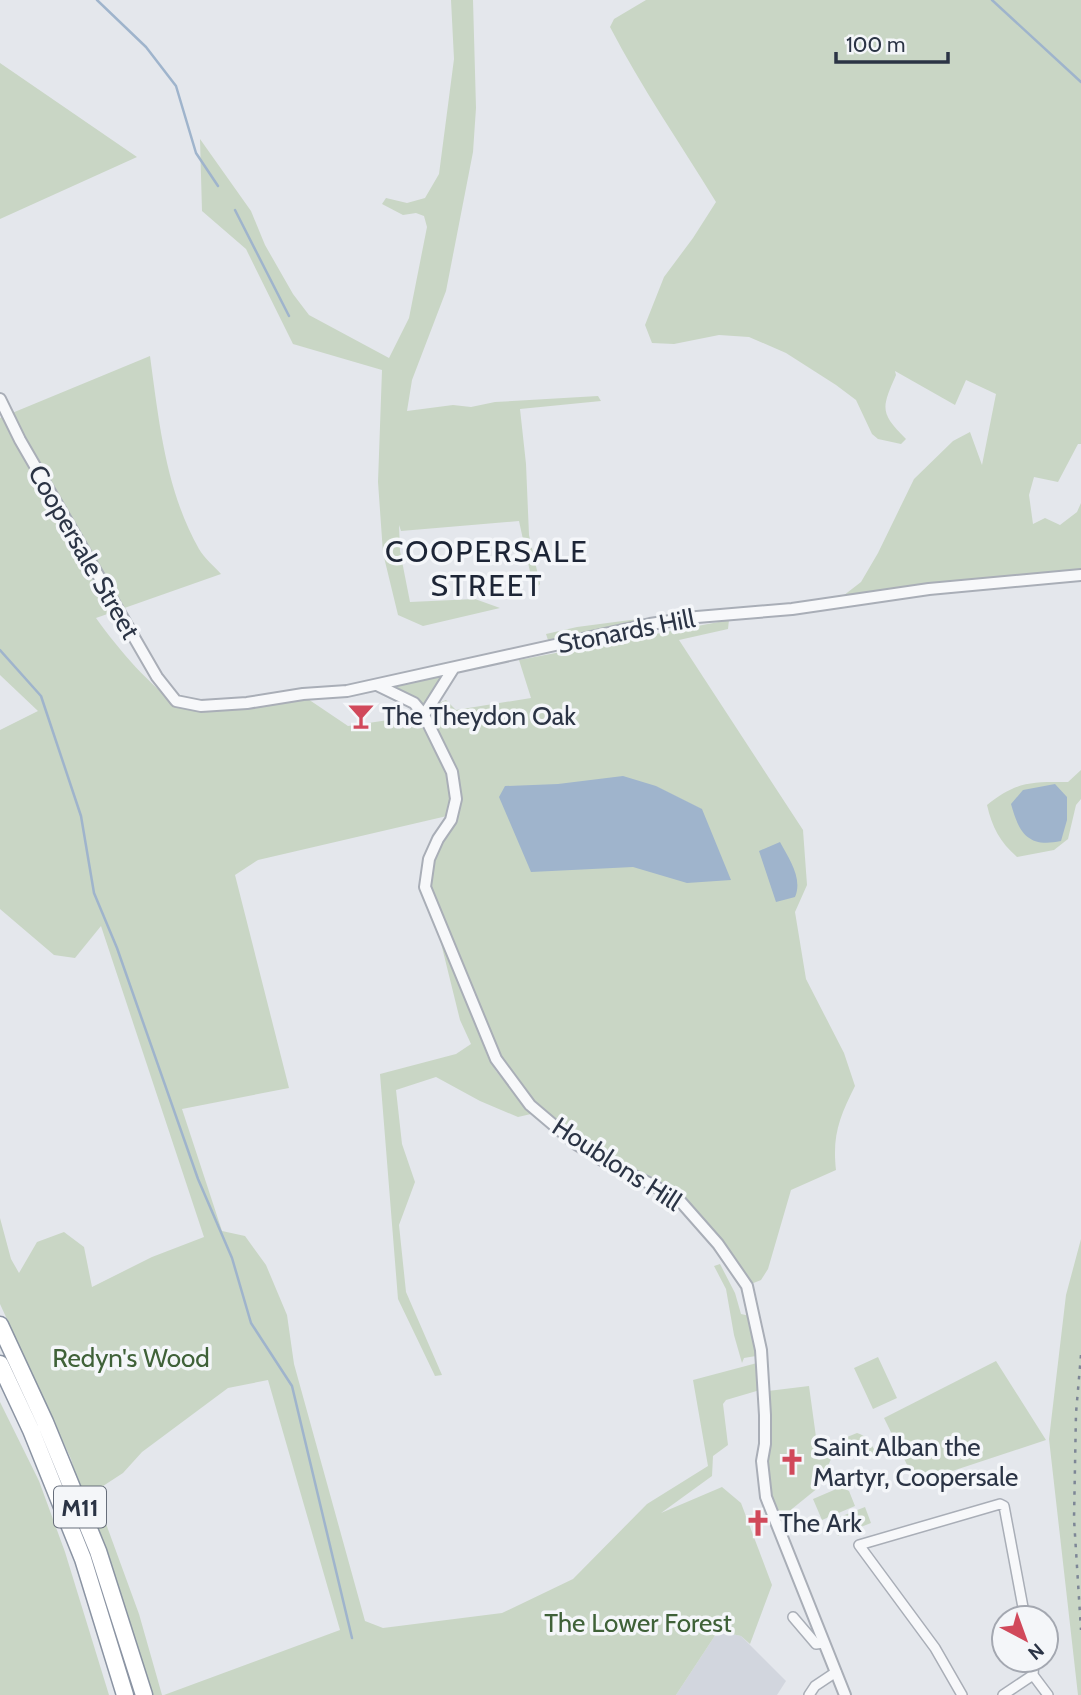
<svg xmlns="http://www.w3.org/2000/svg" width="1081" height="1695" font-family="Cabin,sans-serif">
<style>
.built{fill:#d2d6de}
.green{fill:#c9d6c5}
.water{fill:#9fb4cc}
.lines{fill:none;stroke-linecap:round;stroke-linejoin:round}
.stream{stroke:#9fb4cc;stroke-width:2.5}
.minor-casing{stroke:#a9aeb7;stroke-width:12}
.tertiary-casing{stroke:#a9aeb7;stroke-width:14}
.motorway-casing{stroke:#8b94a3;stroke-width:19}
.minor{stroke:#f7f8fa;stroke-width:9}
.tertiary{stroke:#f7f8fa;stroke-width:10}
.motorway{stroke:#fff;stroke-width:16}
.rail{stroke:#7d8696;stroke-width:2.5;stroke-dasharray:3.5 7;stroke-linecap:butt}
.labels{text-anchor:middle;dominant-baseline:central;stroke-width:7;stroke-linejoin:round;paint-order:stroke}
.shield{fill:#f4f6f9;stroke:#676e7b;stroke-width:2}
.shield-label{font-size:24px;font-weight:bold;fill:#2b3445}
.street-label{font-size:26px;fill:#2b3445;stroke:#f4f6f9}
.poi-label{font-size:26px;fill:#2b3445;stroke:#f4f6f9;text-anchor:start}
.park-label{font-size:26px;fill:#3f6138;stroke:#f4f6f9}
.quarter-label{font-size:30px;letter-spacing:2px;fill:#1d2536;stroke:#f4f6f9}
</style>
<rect width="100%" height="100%" fill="#e4e7ec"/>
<path class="built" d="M718 1631 741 1636 786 1681 777 1695H676Z"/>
<path class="green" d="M451 0H473L476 108 473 152 446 291 412 380 407 411 453 405 471 407 495 402 598 396 601 401 520 409 526 464 529 535 540 584 534 590 519 521 401 531 399 525 400 551 410 602 475 599 500 608 423 626 398 615 383 553 378 482 382 370 293 344 246 249 202 211 200 139 251 211 265 245 293 294 309 315 389 358 409 318 427 227 424 216 416 213 403 215 382 204 386 198 407 203 425 198 439 174 454 59Z
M646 0H1081V444H1078L1058 482 1034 477 1029 495 1033 524 1045 518 1060 525 1077 512 1081 503V569L1002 577 839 599 861 582 878 553 914 479 953 441 970 432 982 465 996 394 966 380 955 405 895 371 896 375C881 409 880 413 906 439L901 444 878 439 872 434 856 400 836 385 786 353 749 337 719 335 674 344 652 343 645 325 664 277 693 238 716 202C680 143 641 87 610 27L614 19Z
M0 63 137 157 0 219Z
M150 356C159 422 166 491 199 549 204 558 214 566 221 574L96 618C122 654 147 682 182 709L305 697 348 726 402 718 446 700 456 710 531 698 519 660 729 620 728 629 679 640 803 830 807 885 795 912 806 979 844 1053 855 1086C840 1116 832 1135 836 1170L791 1190 768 1269 761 1280 751 1284 725 1246 675 1189 622 1165 586 1145 535 1109 507 1073 429 888 430 872 447 816 258 860 235 875 289 1088 182 1109 222 1231 245 1236 266 1265 287 1315 294 1364 365 1621 383 1628 502 1613 573 1579 647 1504 708 1466 693 1380 757 1363 760 1390 726 1400 723 1404 728 1445 713 1456 712 1476 661 1513 722 1487 741 1503 772 1585 750 1644 741 1636 718 1631 676 1695H164L340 1630 268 1380 228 1388 142 1452 123 1473 100 1488 101 1510 139 1614 162 1695H141L71 1459 0 1304V1218L11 1259 19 1273 37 1242 64 1232 84 1247 92 1287 152 1257 204 1237 101 926 75 958 54 955 0 909V730L38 711 0 675V418Z
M638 619 610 629 549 643 546 634 577 627Z
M447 674 424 704 389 686Z
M1081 770V799L1076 805 1068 839 1054 850 1017 857C1000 842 992 827 987 805 1017 781 1031 782 1068 782Z
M439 935 488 1057 496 1071 531 1114 518 1117 480 1101 436 1077 396 1090 402 1144 415 1182 399 1225 406 1292 442 1375 435 1376 398 1299 380 1074 456 1054 471 1044 460 1020Z
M1081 1239V1695H1078L1049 1439 1066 1295Z
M720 1264 735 1293 741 1314 750 1316 756 1356 744 1358 742 1363 734 1335 726 1289 714 1266Z
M878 1357 897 1398 873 1409 854 1368Z
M996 1361 1046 1440 916 1483 884 1418Z
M809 1386 816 1437 831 1459 819 1487 787 1513 776 1517 770 1503 764 1461 771 1438 768 1391Z
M0 1402 39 1481 65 1552 109 1695H0Z
M857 1433C867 1435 872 1446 877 1454L870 1458 864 1448 857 1444 831 1456 825 1446Z
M841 1487 849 1491 855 1506 822 1520 813 1499Z
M865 1507 871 1523 838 1536 832 1520Z"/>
<path class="water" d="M623 776 656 786 702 809 731 880 687 883 633 867 531 872 499 797 505 786 558 784Z
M1055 784 1067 797V820L1061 841C1028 848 1019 833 1011 804L1023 790Z
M780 842C789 859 803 878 795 897L776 902 759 851Z"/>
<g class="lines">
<path class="stream" d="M97 0 146 47 176 86 196 153 218 186
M992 0 1081 82
M235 210 289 316
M0 650 41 696 81 816 94 893 117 948 198 1179 232 1258 251 1323 292 1386 352 1638"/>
<defs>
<path id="minor" d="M793 1617 816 1644 824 1643
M1033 1675 1048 1695
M1033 1675 1034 1660
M809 1695 815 1686 836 1672
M962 1695 935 1648 859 1545 1000 1504 1004 1506 1025 1618
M1003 1695 1033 1675"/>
<path id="tertiary" d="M0 399 20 440 157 677 176 701 201 706 247 703 303 694 347 691 650 624 697 617 792 609 929 589 1081 575
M379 686 414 703 424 715 452 772 456 799 451 820 438 839 429 859 425 887 496 1059 530 1105 576 1144 607 1163 653 1185 681 1202 718 1244 747 1286 761 1350 765 1415V1444L762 1461 766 1497 845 1695
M424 715 453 669"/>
<path id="motorway" d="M0 1325 45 1422 98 1551 144 1695
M0 1364 31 1430 83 1559 125 1695"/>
</defs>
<use href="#minor" class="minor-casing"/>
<use href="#tertiary" class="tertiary-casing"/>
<use href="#motorway" class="motorway-casing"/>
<use href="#minor" class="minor"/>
<use href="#tertiary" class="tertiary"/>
<use href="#motorway" class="motorway"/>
<path class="rail" d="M1081 1355 1076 1413 1074 1519 1081 1630"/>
</g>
<defs>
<symbol id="bar-bare" viewBox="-9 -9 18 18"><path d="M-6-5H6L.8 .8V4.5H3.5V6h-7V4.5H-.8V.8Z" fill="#d1495b" stroke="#f4f6f9" stroke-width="2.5" paint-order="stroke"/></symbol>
<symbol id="church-bare" viewBox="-9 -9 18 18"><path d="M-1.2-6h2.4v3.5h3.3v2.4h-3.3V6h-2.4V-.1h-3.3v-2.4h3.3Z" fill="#d1495b" stroke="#f4f6f9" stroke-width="2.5" paint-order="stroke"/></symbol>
</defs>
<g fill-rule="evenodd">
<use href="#bar-bare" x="342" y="697" width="38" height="38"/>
<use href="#church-bare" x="773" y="1443" width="38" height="38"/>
<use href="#church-bare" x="739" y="1504" width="38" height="38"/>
</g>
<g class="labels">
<rect class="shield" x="54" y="1486.5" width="52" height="41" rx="5"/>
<g class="shield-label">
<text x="80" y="1507">M11</text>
</g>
<g class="street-label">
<text transform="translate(84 552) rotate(60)">Coopersale Street</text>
<text transform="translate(626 631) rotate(-11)">Stonards Hill</text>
<text transform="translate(617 1164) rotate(33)">Houblons Hill</text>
</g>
<g class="poi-label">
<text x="382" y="716">The Theydon Oak</text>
<text x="813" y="1447">Saint Alban the<tspan x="813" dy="30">Martyr, Coopersale</tspan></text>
<text x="779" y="1523">The Ark</text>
</g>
<g class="park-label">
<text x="131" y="1358">Redyn's Wood</text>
<text x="638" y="1623">The Lower Forest</text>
</g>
<g class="quarter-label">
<text x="487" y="551">COOPERSALE<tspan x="487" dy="34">STREET</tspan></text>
</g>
</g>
<g transform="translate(1025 1639) rotate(139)"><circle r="33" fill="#f4f6f9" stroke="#a4a8b1" stroke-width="2"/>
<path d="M0-5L12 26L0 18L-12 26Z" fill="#d1495b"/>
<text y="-10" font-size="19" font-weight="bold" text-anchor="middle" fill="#2b3445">N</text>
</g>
<path d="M836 52v10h112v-10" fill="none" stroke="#2b3445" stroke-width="3.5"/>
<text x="846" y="52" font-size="21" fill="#2b3445" stroke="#f4f6f9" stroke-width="5" paint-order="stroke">100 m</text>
</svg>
